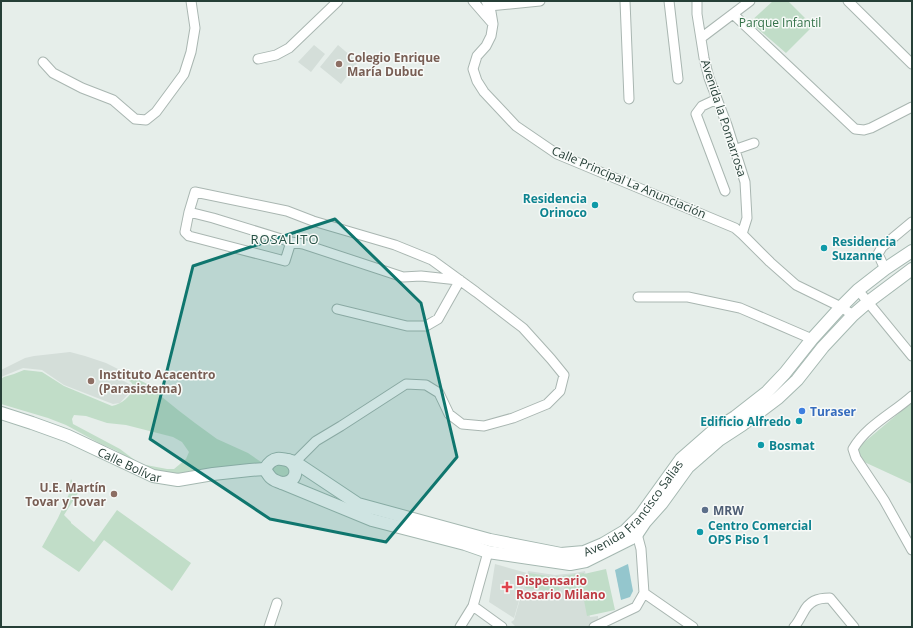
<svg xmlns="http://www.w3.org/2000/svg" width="913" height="628" font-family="'Open Sans',sans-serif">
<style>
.built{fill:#d4ded9}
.green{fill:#c1ddc8}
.water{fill:#94c6cd}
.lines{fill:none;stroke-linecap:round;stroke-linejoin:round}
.street-casing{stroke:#a9b6b1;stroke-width:11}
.secondary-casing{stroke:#a5b8b1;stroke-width:14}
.street{stroke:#fff;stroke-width:9}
.secondary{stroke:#fff;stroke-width:12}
.marked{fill:#0f766e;fill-opacity:0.2;stroke:#0f766e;stroke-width:3;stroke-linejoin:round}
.education-dot{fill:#8d6e63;stroke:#f7faf8;stroke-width:1.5}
.culture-dot{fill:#0f9aa8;stroke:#f7faf8;stroke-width:1.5}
.shop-dot{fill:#3f7fe0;stroke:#f7faf8;stroke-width:1.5}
.service-dot{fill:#5c6f8a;stroke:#f7faf8;stroke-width:1.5}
.health-dot{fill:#e0444e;stroke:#f7faf8;stroke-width:1.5}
.labels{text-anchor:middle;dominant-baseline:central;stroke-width:3;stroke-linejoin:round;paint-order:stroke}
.park-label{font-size:12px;fill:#347249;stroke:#f7faf8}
.education-label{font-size:12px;font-weight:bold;fill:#785e54;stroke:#f7faf8;text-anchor:start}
.street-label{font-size:12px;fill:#263f37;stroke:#f7faf8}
.culture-label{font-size:12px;font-weight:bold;fill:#0d838f;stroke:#f7faf8;text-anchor:start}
.shop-label{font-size:12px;font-weight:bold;fill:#366cbe;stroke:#f7faf8;text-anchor:start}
.service-label{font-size:12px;font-weight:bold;fill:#4e5e75;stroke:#f7faf8;text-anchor:start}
.health-label{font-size:12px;font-weight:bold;fill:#be3a42;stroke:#f7faf8;text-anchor:start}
.neighbourhood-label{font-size:13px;letter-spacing:1px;fill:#244f43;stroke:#f7faf8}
</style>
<rect width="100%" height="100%" fill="#e6eeea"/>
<path class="built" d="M314 45 325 54 311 72 298 62Z
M338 45 358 62 341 84 320 67Z
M70 352 85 356 106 363 122 371 119 378 129 384 132 387 130 392 120 403 113 404 64 385 42 370 23 368 1 377V370L25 358 34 356Z
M495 564 527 573 514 618 489 602Z
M528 571 555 575 575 573 585 571 586 576 582 577 590 617 598 616V619L587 627H516L511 622 514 620Z"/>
<path class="green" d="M773 1H788L813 26 786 53 750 22Z
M24 370 42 372 64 386 112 406C122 404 130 397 134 387L131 382 121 377 124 372 151 386 162 397 178 410 195 423 217 439 248 453 264 464 186 476 162 472 149 468 146 465 167 469H174L186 459 189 452 182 442 173 437 126 425 107 423 86 416 74 415 72 419 73 424 120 449 140 464 134 462 117 451 99 443 66 425 48 418 1 404V379L4 377 14 374Z
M912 402V484L849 455Z
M273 463 292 466 289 479 274 477 270 465Z
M71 479 78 493 64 515 71 522V523L94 542 117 510 191 563 172 591 104 540 79 572 42 547 58 518 69 494 68 491Z
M606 569 615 610 587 616 582 590 565 592 563 576 584 573V574Z
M529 573 554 577 561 576 559 592 525 588Z"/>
<path class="water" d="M628 564 633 591 630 597 621 600 615 570Z"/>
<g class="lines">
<defs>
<path id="street" d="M473 1 493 24
M486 1 491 12 493 24 491 36 486 46 477 56 473 69 477 81 484 92 516 126 557 154 735 228 742 234 770 262 796 285 841 307 853 315
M625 1 629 99
M669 1 678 79
M697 1V14L704 58 709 78 727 125 745 182 747 218 742 234
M848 1 912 64
M489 6 540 1
M733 14 855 129 864 130 871 128 912 107
M701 38 750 1
M258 59 276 55 289 48 338 1
M43 62 53 73 82 88 113 100 135 119 146 120 156 112 184 74 191 52 195 28 191 1
M717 99 702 106 696 114 725 191
M734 150 754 143
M189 212 213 218 291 242 285 261 189 236 185 232 189 212 195 192 287 211 313 221 395 245 432 260 476 292 523 328 551 359 564 375 560 391 547 404 513 418 484 426 462 424 449 414 439 393 426 385 406 384 341 426 316 441 295 462
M291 242 303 244 403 277 421 276 458 280
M885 269 878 254 882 247 912 222
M858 290 912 356
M638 297H688L740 308 812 339
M337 309 407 326H426L438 319 460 280
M912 396C893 413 866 426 853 449L856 458 884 500 912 550
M644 593 693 627
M473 606 502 627
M269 627 277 603
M460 627 473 606 488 552
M594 627 636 607 644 593 641 549 637 534
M794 627C798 623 800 618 803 613 809 601 817 598 830 598L854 627"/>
<g id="secondary">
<path id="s1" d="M1 413 32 423 68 436 153 476 178 480 213 474 250 470 265 469"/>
<path id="s2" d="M265 469C273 455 281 458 295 462L358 504 490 540 561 554 584 552 603 544 625 531 640 516 681 459 713 431 735 417 767 392 785 373 812 339 841 307 858 290 885 269 912 251"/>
<path d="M265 469C270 478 272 480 282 483L372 520 465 544 488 552 570 564 586 561 630 539 637 534 645 522 662 503 688 467 719 440 742 425 778 398 797 380 823 347 853 315 868 302 912 269"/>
<path d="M282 483C297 483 300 467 288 460"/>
</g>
</defs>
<use href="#street" class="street-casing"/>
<use href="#secondary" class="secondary-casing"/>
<use href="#street" class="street"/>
<use href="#secondary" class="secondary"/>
</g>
<path class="marked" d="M335 219 421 303 457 457 386 542 270 519 150 439 193 266Z"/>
<g class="education-dot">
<circle cx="339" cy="64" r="4"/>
<circle cx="91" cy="381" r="4"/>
<circle cx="114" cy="494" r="4"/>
</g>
<g class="culture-dot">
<circle cx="595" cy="205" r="4"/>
<circle cx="824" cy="248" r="4"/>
<circle cx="799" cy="421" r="4"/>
<circle cx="761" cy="445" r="4"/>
<circle cx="700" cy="532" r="4"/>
</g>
<circle class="shop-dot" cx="802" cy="411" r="4"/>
<circle class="service-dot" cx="705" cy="510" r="4"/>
<path class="health-dot" d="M505 581h4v4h4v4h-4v4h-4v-4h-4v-4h4z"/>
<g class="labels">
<g class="park-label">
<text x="780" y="22">Parque Infantil</text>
</g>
<g class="education-label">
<text x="347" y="57">Colegio Enrique<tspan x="347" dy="14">María Dubuc</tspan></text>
<text x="99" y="374">Instituto Acacentro<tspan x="99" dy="14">(Parasistema)</tspan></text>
<text x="106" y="487" text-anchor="end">U.E. Martín<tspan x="106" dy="14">Tovar y Tovar</tspan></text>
</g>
<g class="street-label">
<text transform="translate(724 118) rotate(72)">Avenida la Pomarrosa</text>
<text transform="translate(629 182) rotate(23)">Calle Principal La Anunciación</text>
<text stroke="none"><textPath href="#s1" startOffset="139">Calle Bolívar</textPath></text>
<text stroke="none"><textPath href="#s2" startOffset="410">Avenida Francisco Salias</textPath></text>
</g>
<g class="culture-label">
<text x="587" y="198" text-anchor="end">Residencia<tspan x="587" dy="14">Orinoco</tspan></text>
<text x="832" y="241">Residencia<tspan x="832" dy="14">Suzanne</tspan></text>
<text x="791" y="421" text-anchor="end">Edificio Alfredo</text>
<text x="769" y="445">Bosmat</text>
<text x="708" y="525">Centro Comercial<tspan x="708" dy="14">OPS Piso 1</tspan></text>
</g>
<g class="shop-label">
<text x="810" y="411">Turaser</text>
</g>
<g class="service-label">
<text x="713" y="510">MRW</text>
</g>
<g class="health-label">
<text x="516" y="580">Dispensario<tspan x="516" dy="14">Rosario Milano</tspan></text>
</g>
<g class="neighbourhood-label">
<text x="285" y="239">ROSALITO</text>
</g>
</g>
<rect width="913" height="628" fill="none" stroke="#263f37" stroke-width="4"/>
</svg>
